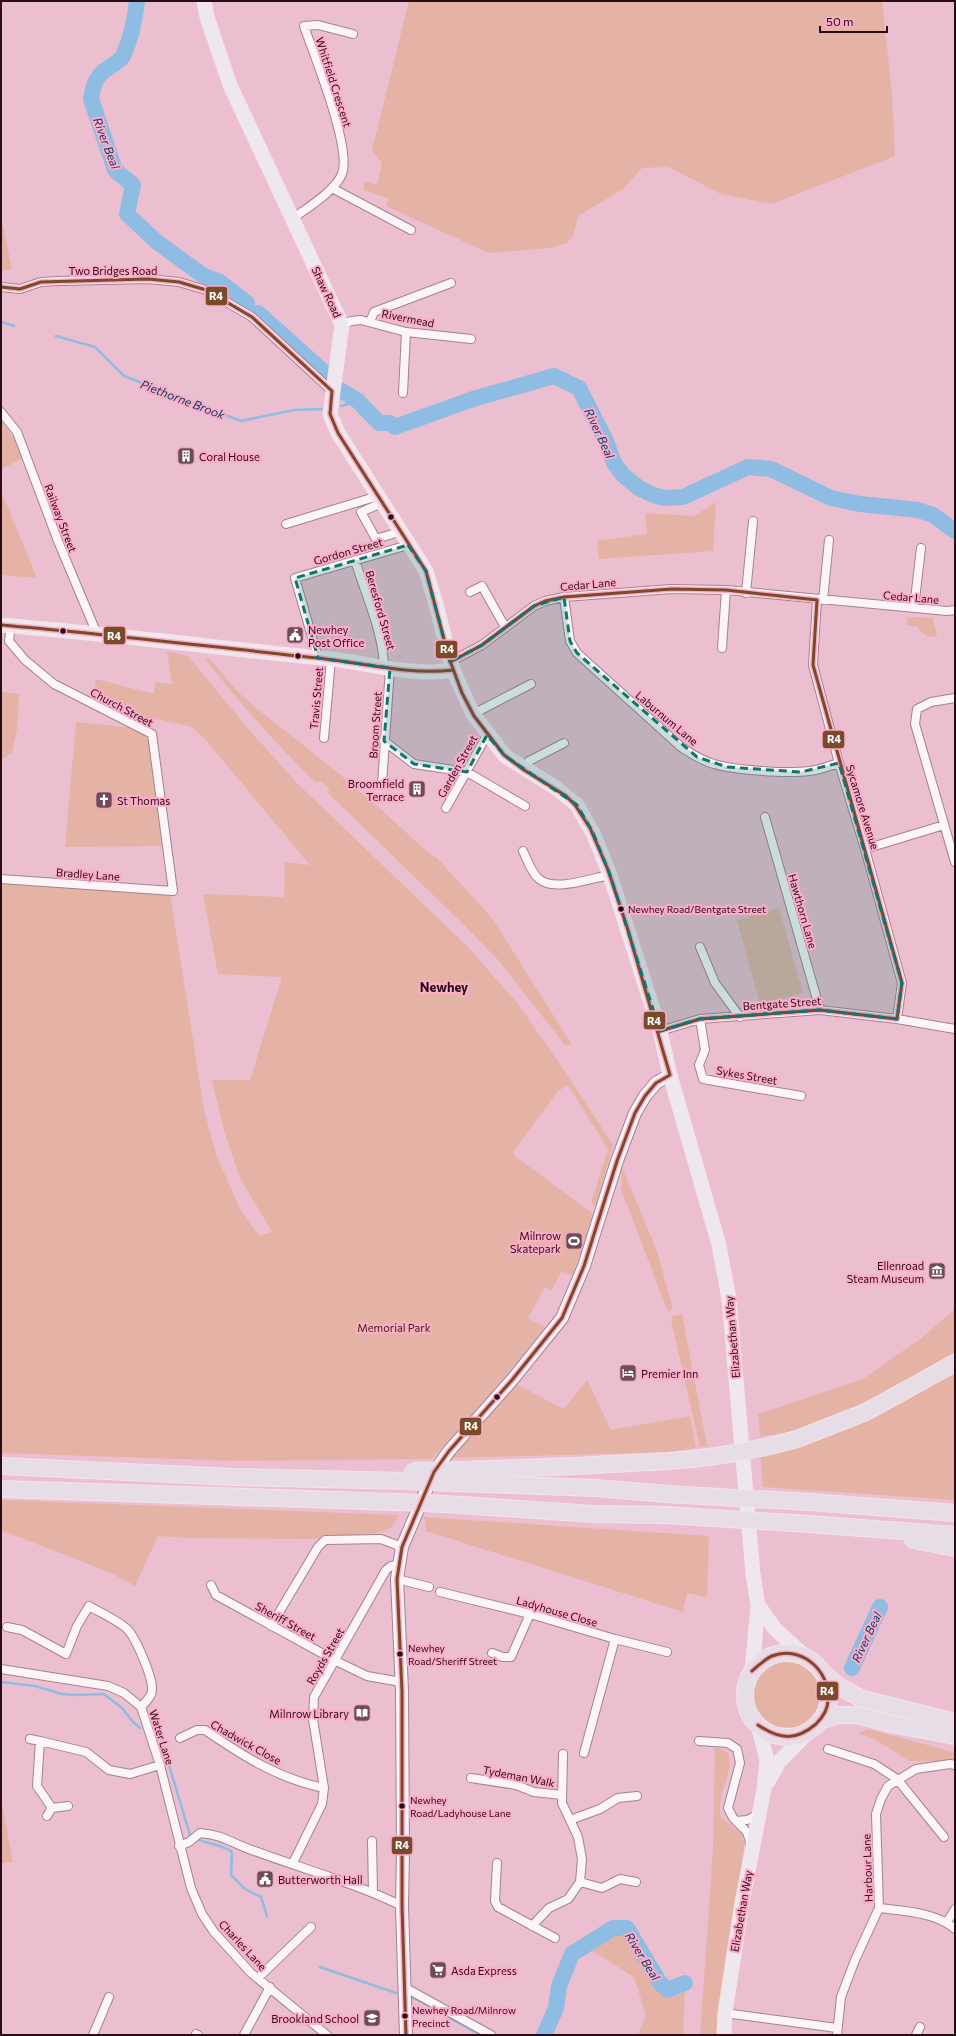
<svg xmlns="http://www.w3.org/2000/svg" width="956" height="2036" font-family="Commissioner,sans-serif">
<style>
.green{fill:#e4b3a5}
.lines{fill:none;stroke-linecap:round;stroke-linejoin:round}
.stream{stroke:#8fbce2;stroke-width:2.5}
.river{stroke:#8fbce2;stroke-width:16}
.street-casing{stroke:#a4828f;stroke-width:10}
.secondary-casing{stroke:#a4828f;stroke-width:14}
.primary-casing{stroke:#f6e2e9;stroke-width:15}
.highway-casing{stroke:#f6e2e9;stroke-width:18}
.street{stroke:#fcf5f8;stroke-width:8}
.secondary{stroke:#fcf5f8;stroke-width:12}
.primary{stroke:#eee7ee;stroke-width:13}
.highway{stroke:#e6dde7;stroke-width:16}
.highway-bridge-casing{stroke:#f6e2e9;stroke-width:18;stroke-linecap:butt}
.highway-bridge{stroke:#e6dde7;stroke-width:16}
.bus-1-casing{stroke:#feacc9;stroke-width:6}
.bus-1{stroke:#7a4b2a;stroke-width:3}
.marked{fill:#0f766e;fill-opacity:0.2;stroke:#0f766e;stroke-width:3;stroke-dasharray:8 5;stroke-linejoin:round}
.bus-dot{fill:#290c18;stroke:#feacc9;stroke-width:1.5}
.labels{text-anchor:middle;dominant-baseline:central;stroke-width:4;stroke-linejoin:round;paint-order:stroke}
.bus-label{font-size:10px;fill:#290c18;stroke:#feacc9;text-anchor:start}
.street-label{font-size:11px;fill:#290c18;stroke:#feacc9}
.poi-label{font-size:11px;fill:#290c18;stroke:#feacc9;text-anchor:start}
.park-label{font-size:11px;fill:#3f230d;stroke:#feacc9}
.water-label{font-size:12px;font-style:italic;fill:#004565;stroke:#feacc9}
.quarter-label{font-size:13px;font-weight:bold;fill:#290c18;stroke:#feacc9}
.line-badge{stroke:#feacc9;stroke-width:1.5}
.badge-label{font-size:11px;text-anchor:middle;font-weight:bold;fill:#fff}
</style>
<rect width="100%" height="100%" fill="#ebbfcf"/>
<path class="green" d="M409 1H882L892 94 895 156 772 204 721 194 668 167 642 168 623 189 578 216 573 237 566 243 550 248 489 253 386 206 388 198 363 190 365 181 377 185 382 163 372 150Z
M1 216 12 270H1Z
M1 421 14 438 24 458 1 469Z
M1 491 37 578 1 575Z
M716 502 713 551 599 559 597 541 647 534 645 513 695 516Z
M907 617 933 618 937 636C928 639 922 634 917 626H907Z
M167 651 188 656 251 732 297 783 468 947 518 1004 556 1058 613 1145 596 1205 591 1203 608 1149 568 1085 558 1091 513 1152 515 1156 593 1214 580 1256 572 1275 561 1271 552 1290 545 1287 528 1318 545 1327 503 1379 432 1459 238 1461 1 1453V1033L3 1024 1 1022V883L170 893 204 1110 216 1154 240 1209 259 1236 272 1232 239 1176 225 1134 212 1080H250L282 977 218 974 203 894 284 897 285 862 310 865 205 739 192 727 156 719 151 726 93 699 96 679 154 694 155 682 172 684Z
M205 659H210L239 693 256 708 331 767 384 812 424 849 437 858 492 918 572 1045 564 1044 500 962 464 925 327 792 330 790 321 781 315 782C275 743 239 702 205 659Z
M1 692 19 694 17 729 12 753 1 760Z
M76 722 136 728 151 736 165 846 65 847Z
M779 908 803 993 760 1004 737 920Z
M621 1165 657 1251 673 1309 668 1312 621 1189C624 1180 619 1174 621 1165Z
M955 1309V1352C907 1379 846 1417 793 1431 782 1434 770 1435 760 1436L758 1414 863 1379 920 1339Z
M682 1314 707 1446 700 1447 671 1320 672 1316Z
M955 1370V1500L763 1487 760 1453Z
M587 1380 611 1430 690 1416 696 1448 668 1452 450 1458 516 1384 564 1409Z
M1 1500 399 1515 391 1528 377 1533 314 1539 187 1538 158 1536 135 1586 113 1574 1 1530Z
M424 1517 709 1536 707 1597 687 1593 683 1612 426 1531Z
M753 1695a34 34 0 1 1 68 0a34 34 0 1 1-68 0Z
M868 1729 953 1752 955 1753V1761H909L873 1738 858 1733Z
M715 1748H719L728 1753C735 1774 715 1795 721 1817L741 1834 745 1845 726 1953 716 2035H700L713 1849Z
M1 1799 13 1862 1 1864Z
M613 1931H621L626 1934C634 1950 652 1991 668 1997 675 1999 680 1995 685 1991L683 2035H638L646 2015 634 1977 589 1949Z"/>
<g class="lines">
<path class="stream" d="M1 322 14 326
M56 336 95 347 124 376 241 421 294 410 323 409
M341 406 358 401
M1 1682 35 1686 62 1694 73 1695 104 1694 122 1708 133 1722 140 1728
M160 1735 190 1835C203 1845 218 1842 232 1852L231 1875 245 1889 261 1897 267 1916
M320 1967 402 1995
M408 1997 416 1999 480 2035"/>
<path class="river" d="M137 1C135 19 131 39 123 56 117 65 105 68 99 76 94 82 92 92 91 99L115 170 133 185 127 214 157 242 190 266 204 276 220 282 247 303
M258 313 326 374
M342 391 358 401 379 423H390L395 427 473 399 554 376 579 388 606 441 614 463 623 475 639 488 651 494 663 498 683 497 748 467 771 469 831 498 860 504 918 510 933 515 955 531
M852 1668 880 1607
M544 2035 556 2008 559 1986 572 1954 613 1928H627L660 1983 668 1990 685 1983"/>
<defs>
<path id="street" d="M332 188 411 230
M292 219C307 208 335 191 342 174 352 148 314 55 304 26L318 25 353 34
M1 287 20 289 41 282 60 281 148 279 179 282 206 290 252 317 332 391
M370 322 374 312 451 283
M342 325 351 321 361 320 406 332 471 339
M403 393 406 332
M1 412 17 432 58 541 97 634
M382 503 361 512 376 539 399 532
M286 524 378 496
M355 560C365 594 383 631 384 667
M470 592 482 586 505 627
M746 593 753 521
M564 597 570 641 577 653 681 747C692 754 702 761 714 764 734 770 788 774 809 771 819 770 829 766 839 763
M817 600 813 665 839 763 865 849 902 983 897 1019
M823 600 829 540
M914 608 921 548
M722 648 726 590
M318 658 295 578 408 545
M450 662 482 645 534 606 545 601 564 597 672 589 726 590 947 611 955 610
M955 698 931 702 917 709 915 724 955 862
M473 714 531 684
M324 738 331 659
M384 741 414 764 467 772 525 806
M522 769 529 761 564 743
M382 784 390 668
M446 808 487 735
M765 817 820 1010
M865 849 944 825
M523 851C527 859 531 872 538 878 553 893 591 878 610 875
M1 879 173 891 152 734 54 684 25 660 9 641 11 626
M700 947 715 983 740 1017
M700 1019 705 1050 699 1065 703 1079 801 1096
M660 1031 700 1019 820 1010 897 1019 955 1029
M397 1579 429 1587
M211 1585 216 1595 336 1661 367 1676 401 1682
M440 1592 530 1614 615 1639 667 1652
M271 1626 318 1547 325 1540 381 1539 402 1547
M7 1627 22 1630 66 1654 77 1626 89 1606C101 1613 115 1619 126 1628 135 1635 153 1678 152 1690 152 1697 145 1702 141 1707
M492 1653 503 1657H511L530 1614
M1 1669 108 1686 124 1693 141 1707 160 1765 191 1888 202 1914 214 1932 251 1973 327 2035
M180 1738 197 1730H205C243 1756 279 1779 324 1788
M30 1739 40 1741
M699 1741 728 1743 737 1749 740 1763 728 1808 733 1818 747 1832 751 1845
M828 1749 874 1764 897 1779 944 1837
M584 1753 615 1639
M471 1778 516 1785 534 1792 562 1795
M68 1806 52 1808 37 1786 40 1741 86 1752 109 1770 130 1774 160 1765
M47 1816 52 1808
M570 1820 600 1809 618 1798 637 1796
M736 1821 747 1820 759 1814
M372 1841 373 1892
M179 1846 189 1842 200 1833C223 1835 230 1842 249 1849 300 1868 353 1882 402 1906
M293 1863 322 1804 324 1788 313 1719 314 1697 386 1570 391 1566 398 1565
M497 1863 495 1901 498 1907 555 1938
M580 1882 602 1888 620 1879 636 1882
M879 1908C903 1911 936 1912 955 1929
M947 1922 955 1909
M532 1926 549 1908 568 1899 580 1882 582 1859 578 1837 562 1803 563 1754
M258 1978 311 1927
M404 1987 491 2035
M725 2013 837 2028
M196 2034 198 2035
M93 2035 109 1997
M244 2035 270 1987
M837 2035 841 1997 855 1960 879 1908 876 1814 881 1799 888 1786 916 1769 950 1764 955 1765
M916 2035 920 2027"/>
<path id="secondary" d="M406 2035 402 1906 403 1852 402 1691 397 1579 402 1547 434 1472 449 1451 512 1380 562 1318 584 1266 617 1161 635 1113 645 1096 656 1083 670 1075"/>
<path id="primary" d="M204 1 207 17 230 85 342 325 330 414 338 433 426 571 434 597 453 670 473 714 505 756 556 788 577 805 593 833 610 875 660 1031 670 1075 719 1245 729 1299 753 1574 758 1605 752 1671
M1 625C111 634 220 648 329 659 370 663 412 677 453 670
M758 1605 775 1629 805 1656
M768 1782 779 1762 812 1728
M724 2035 725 2013 742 1903 764 1789 767 1760 758 1725"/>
<path id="highway" d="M797 1439 866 1412 955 1363
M1 1466 233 1477 406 1481
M464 1470 575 1466 669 1461
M457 1483 596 1488 667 1494
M1 1489 397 1502
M810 1502 955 1513
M445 1504 594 1514 666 1515
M809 1524 955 1535
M913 1540 955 1548
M745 1695a42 42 0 1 1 84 0a42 42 0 1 1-84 0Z
M823 1673 840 1687 860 1698 955 1722
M820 1721 839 1715H856L896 1725 955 1736"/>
</defs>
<use href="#street" class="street-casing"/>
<use href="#secondary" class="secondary-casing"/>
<use href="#primary" class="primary-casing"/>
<use href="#highway" class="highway-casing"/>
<use href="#street" class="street"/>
<use href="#secondary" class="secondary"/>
<use href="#primary" class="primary"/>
<use href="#highway" class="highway"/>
<defs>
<path id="highway-bridge" d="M669 1461C713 1458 754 1451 797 1439
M412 1471 464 1470
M406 1481 457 1483
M667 1494 810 1502
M397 1502 445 1504
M666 1515 809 1524"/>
</defs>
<use href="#highway-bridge" class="highway-bridge-casing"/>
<use href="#highway-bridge" class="highway-bridge"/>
<defs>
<path id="bus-1" d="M1 287 20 289 41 282 148 279 179 282 206 290 252 317 332 391 330 414 338 433 426 571 449 658 462 693 474 716 504 755 524 770 566 796 575 805 590 828 608 870 627 927 670 1075 656 1083 645 1096 635 1113 617 1161 584 1266 562 1318 512 1380 449 1451 434 1472 402 1547 397 1579 402 1691V1906L406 2035
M1 625C107 634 212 647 318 658 363 663 407 675 453 670
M450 662 482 645 534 606 545 601 564 597 672 589 726 590 817 600 813 665 902 983 897 1019 820 1010 700 1019 660 1031
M752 1671C758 1666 765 1659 772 1656 801 1645 830 1670 828 1700 828 1709 822 1718 816 1724 796 1741 780 1740 758 1725"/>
</defs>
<use href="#bus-1" class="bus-1-casing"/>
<use href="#bus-1" class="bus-1"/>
</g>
<path class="marked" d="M408 545 426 571 450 662 482 645 534 606 564 597 570 641 577 653 697 757 727 767 801 772 839 763 902 983 897 1019 820 1010 700 1019 660 1031 610 875 593 833 577 805 505 756 487 735 467 772 414 764 384 741 390 668 318 658 295 578Z"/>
<defs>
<symbol id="building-square" viewBox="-11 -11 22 22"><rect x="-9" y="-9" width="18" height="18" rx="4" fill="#6d4b58" stroke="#feacc9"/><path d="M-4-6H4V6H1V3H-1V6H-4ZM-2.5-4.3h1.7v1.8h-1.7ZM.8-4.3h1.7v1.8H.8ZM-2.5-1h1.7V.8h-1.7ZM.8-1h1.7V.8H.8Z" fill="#fff"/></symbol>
<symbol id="civic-square" viewBox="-11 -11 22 22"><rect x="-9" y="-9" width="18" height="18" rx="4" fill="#6d4b58" stroke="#feacc9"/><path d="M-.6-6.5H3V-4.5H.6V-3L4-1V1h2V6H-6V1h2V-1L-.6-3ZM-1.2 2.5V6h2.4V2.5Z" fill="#fff"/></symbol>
<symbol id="church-square" viewBox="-11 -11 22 22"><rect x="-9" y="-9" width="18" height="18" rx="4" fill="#6d4b58" stroke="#feacc9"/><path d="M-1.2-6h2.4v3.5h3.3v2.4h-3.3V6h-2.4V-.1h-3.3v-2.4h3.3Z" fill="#fff"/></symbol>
<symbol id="stadium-square" viewBox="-11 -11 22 22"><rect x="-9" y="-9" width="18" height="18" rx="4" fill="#6d4b58" stroke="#feacc9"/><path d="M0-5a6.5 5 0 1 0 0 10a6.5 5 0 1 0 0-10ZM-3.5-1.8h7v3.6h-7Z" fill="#fff"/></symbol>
<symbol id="museum-square" viewBox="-11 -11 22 22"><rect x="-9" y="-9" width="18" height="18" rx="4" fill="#6d4b58" stroke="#feacc9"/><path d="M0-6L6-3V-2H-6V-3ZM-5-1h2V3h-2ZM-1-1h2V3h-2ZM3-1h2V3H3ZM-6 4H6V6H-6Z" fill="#fff"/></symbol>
<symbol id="hotel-square" viewBox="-11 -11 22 22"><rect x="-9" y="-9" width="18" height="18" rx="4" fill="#6d4b58" stroke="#feacc9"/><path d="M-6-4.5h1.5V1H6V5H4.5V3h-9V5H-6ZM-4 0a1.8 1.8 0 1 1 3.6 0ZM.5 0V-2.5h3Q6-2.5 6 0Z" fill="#fff"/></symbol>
<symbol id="library-square" viewBox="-11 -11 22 22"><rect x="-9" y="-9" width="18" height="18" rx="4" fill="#6d4b58" stroke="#feacc9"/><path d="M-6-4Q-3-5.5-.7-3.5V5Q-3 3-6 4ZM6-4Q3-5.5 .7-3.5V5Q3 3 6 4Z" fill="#fff"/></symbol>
<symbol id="supermarket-square" viewBox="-11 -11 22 22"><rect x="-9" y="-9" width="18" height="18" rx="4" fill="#6d4b58" stroke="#feacc9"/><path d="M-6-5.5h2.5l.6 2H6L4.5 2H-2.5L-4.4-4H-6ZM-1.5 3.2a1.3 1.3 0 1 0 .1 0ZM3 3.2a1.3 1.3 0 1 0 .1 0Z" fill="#fff"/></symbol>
<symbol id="school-square" viewBox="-11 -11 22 22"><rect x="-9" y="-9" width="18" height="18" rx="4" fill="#6d4b58" stroke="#feacc9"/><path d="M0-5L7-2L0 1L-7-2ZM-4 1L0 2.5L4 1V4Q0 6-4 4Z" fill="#fff"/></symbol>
</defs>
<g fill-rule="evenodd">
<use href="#building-square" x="176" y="446" width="20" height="20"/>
<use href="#civic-square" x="285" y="625" width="20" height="20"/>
<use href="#building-square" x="407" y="779" width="20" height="20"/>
<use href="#church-square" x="94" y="790" width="20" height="20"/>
<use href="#stadium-square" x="564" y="1231" width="20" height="20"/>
<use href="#museum-square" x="927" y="1261" width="20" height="20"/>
<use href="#hotel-square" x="618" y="1363" width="20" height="20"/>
<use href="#library-square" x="352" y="1703" width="20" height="20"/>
<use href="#civic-square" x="255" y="1869" width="20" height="20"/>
<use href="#supermarket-square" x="428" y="1960" width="20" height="20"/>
<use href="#school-square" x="362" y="2008" width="20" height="20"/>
</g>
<g class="bus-dot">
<circle cx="391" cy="517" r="3.5"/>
<circle cx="63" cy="631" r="3.5"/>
<circle cx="298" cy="656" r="3.5"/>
<circle cx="621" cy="909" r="3.5"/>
<circle cx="497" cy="1397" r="3.5"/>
<circle cx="400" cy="1654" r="3.5"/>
<circle cx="402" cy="1806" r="3.5"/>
<circle cx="405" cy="2016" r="3.5"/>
</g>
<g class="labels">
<g class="bus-label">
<text x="628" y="909">Newhey Road/Bentgate Street</text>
<text x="408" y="1648">Newhey<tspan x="408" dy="13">Road/Sheriff Street</tspan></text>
<text x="410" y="1800">Newhey<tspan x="410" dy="13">Road/Ladyhouse Lane</tspan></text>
<text x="412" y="2010">Newhey Road/Milnrow<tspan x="412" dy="13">Precinct</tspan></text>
</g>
<g class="street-label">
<text transform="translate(334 82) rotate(72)">Whitfield Crescent</text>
<text x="113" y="270">Two Bridges Road</text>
<text transform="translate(327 292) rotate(65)">Shaw Road</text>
<text transform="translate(408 318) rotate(11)">Rivermead</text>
<text transform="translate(61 518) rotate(69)">Railway Street</text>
<text transform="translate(348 551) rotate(-16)">Gordon Street</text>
<text transform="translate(588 584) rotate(-5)">Cedar Lane</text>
<text transform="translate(911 597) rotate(5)">Cedar Lane</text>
<text transform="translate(381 610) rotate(74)">Beresford Street</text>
<text transform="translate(316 698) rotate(-85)">Travis Street</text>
<text transform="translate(122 707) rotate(28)">Church Street</text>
<text transform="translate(667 718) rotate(40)">Laburnum Lane</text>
<text transform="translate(375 725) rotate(-86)">Broom Street</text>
<text transform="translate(457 766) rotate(-61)">Garden Street</text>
<text transform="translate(863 807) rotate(73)">Sycamore Avenue</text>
<text transform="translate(88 874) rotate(4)">Bradley Lane</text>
<text transform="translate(803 911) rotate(74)">Hawthorn Lane</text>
<text transform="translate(782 1003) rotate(-4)">Bentgate Street</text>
<text transform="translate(747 1075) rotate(10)">Sykes Street</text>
<text transform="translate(732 1337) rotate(-95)">Elizabethan Way</text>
<text transform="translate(557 1611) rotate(16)">Ladyhouse Close</text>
<text transform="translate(286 1621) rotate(29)">Sheriff Street</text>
<text transform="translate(325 1656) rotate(-60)">Royds Street</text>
<text transform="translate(162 1737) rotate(72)">Water Lane</text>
<text transform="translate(246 1742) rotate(29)">Chadwick Close</text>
<text transform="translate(519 1776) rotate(11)">Tydeman Walk</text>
<text transform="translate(867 1868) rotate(-92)">Harbour Lane</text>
<text transform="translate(741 1911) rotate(-80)">Elizabethan Way</text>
<text transform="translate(243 1945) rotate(47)">Charles Lane</text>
</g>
<g class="poi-label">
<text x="199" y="456">Coral House</text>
<text x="308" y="629">Newhey<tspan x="308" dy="13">Post Office</tspan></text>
<text x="404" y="783" text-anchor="end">Broomfield<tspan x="404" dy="13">Terrace</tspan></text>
<text x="117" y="800">St Thomas</text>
<text x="561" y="1235" text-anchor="end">Milnrow<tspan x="561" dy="13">Skatepark</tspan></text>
<text x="924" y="1265" text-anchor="end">Ellenroad<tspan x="924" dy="13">Steam Museum</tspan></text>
<text x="641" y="1373">Premier Inn</text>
<text x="349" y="1713" text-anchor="end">Milnrow Library</text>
<text x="278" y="1879">Butterworth Hall</text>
<text x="451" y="1970">Asda Express</text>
<text x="359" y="2018" text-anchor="end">Brookland School</text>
</g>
<g class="park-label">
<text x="394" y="1327">Memorial Park</text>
</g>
<g class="water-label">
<text transform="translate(107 143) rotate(69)">River Beal</text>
<text transform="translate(183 399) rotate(21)">Piethorne Brook</text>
<text transform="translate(600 433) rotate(65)">River Beal</text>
<text transform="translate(866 1637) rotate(-65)">River Beal</text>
<text transform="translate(643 1956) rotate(58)">River Beal</text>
</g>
<g class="quarter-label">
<text x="444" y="987">Newhey</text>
</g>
</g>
<g class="line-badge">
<rect x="205" y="286" width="23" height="20" rx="4" fill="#7a4b2a"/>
<rect x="103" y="626" width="23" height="19" rx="4" fill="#7a4b2a"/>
<rect x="435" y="640" width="23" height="19" rx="4" fill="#7a4b2a"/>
<rect x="822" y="730" width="23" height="19" rx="4" fill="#7a4b2a"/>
<rect x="643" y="1011" width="23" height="19" rx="4" fill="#7a4b2a"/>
<rect x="459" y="1417" width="23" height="19" rx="4" fill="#7a4b2a"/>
<rect x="816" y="1681" width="23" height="20" rx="4" fill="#7a4b2a"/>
<rect x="391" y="1836" width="22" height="19" rx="4" fill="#7a4b2a"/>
</g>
<g class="badge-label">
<text x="216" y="300">R4</text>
<text x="114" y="640">R4</text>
<text x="447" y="653">R4</text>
<text x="834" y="743">R4</text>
<text x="654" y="1025">R4</text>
<text x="471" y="1430">R4</text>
<text x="827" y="1695">R4</text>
<text x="402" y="1849">R4</text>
</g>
<rect width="956" height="2036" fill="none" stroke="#290c18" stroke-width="4"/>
<path d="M820 26v6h67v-6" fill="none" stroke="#290c18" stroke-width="2"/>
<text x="826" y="26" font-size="12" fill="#290c18" stroke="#feacc9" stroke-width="3" paint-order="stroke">50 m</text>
</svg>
